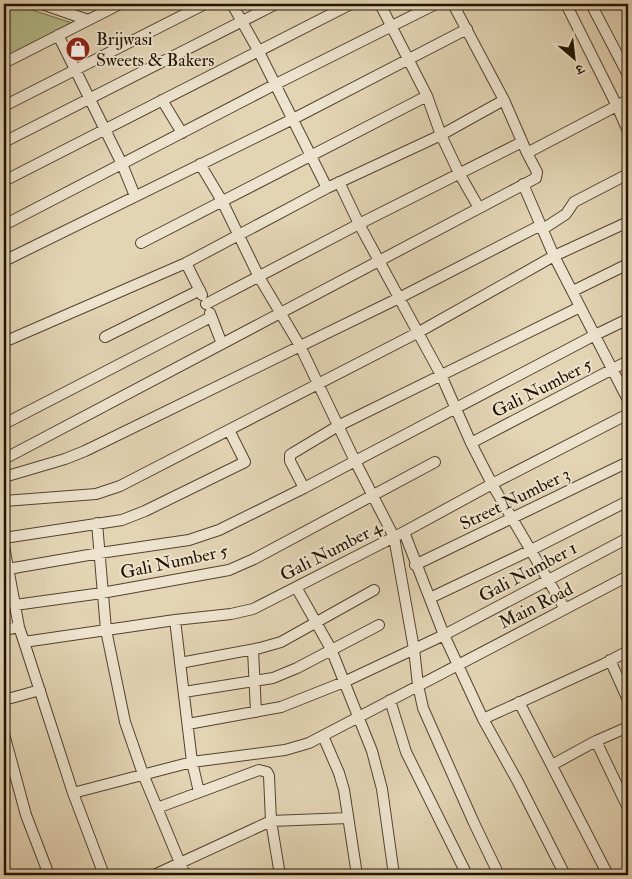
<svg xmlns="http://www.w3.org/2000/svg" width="632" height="879" font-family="'IM FELL Double Pica','Noto Serif Devanagari',serif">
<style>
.green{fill:#b5bc8b;stroke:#6c6846}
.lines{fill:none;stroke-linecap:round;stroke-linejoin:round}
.street-casing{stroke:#52432e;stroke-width:12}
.street{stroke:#ede3ce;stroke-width:10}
.labels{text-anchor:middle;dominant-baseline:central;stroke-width:4;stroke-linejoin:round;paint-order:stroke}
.poi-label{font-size:18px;fill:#221301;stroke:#ede3ce;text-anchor:start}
.street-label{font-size:18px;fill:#221301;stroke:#ede3ce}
</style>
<rect width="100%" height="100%" fill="#e3d4b4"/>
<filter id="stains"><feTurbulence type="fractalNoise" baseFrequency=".004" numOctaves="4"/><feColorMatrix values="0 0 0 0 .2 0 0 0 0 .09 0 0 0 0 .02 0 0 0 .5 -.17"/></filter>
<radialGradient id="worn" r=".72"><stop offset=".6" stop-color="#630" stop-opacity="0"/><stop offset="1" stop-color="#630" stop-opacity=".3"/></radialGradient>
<path class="green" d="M4 4H14L72 23 4 59Z"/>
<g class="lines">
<defs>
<path id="street" d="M42 4 88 20
M232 4 258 50 327 188
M380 4 427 96 441 135 459 173 479 208
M566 4 617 106 628 131
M591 4 628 75
M58 35 122 164 135 196
M4 63 120 4
M162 100 182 133
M4 106 205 4
M4 142 276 4
M527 153 628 100
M200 164 222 201 259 277 300 346 355 461 394 537 414 649 418 685 423 708 474 823 499 875
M4 181 351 4
M339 182 359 224 441 375 471 443 492 484 565 609
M523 184 554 256 628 400
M4 225 274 85 436 4
M543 229 566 214 574 202 628 174
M141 243 427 96
M4 261 293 119 467 29
M186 263 202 295
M573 291 628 264
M206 304 359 224 522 142
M210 313 222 344
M105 337 200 290
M4 342 186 263 327 188 441 135 504 100
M4 424 211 317
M471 443 628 361
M4 459 536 178 537 172 527 153 504 100 453 4
M4 477 65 459 85 451 399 298 541 225
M304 488 290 461V455L293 453 338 426 580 307
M4 501 96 494 120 486 419 332 554 256 628 222
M97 523 106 630 125 722 143 774 185 875
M404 532 444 635 483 719 518 782 565 875
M4 538 122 520 145 511 245 462 229 430
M4 546 19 627 24 642 73 793 104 875
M415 565 628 462
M8 569 100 553 189 540 219 530 304 488 595 335 628 319
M296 587 331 649 372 751 382 789 394 875
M430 598 531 550 628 501
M15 605 102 593 229 570 254 559 435 462
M175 620 192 762 199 792
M4 630 19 627
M24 642 175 620 231 614 253 609 404 532 492 484 628 414
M253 650 256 712
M610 660 628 700
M180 663 260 648 281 642 374 590
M184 692 273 678 297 668 379 625
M4 700 40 690
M390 700 406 752 467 875
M519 702 608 875
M483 719 604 664 628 651
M188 724 281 707 344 682 444 635 628 538
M4 734 26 815 49 875
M323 736 339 773 344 790 357 875
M596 741 628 808
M552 765 596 741 628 727
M73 793 192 762 285 750 309 743 628 576
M157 808 259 770 267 772 269 776 271 821 280 875
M154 875 271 821 348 818"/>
</defs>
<use href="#street" class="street-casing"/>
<use href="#street" class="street"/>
</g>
<defs>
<symbol id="shop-disc" viewBox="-11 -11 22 22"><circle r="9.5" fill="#8f2418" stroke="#ede3ce"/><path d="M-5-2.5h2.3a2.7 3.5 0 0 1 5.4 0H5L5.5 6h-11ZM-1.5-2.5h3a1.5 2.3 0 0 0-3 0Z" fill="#fff"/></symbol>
</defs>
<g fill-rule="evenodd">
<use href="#shop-disc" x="64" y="35" width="28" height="28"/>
</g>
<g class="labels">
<g class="poi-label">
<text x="96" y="39">Brijwasi<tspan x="96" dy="21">Sweets &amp; Bakers</tspan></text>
</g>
<g class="street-label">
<text transform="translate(542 388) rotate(-27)">Gali Number 5</text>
<text transform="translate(515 499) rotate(-26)">Street Number 3</text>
<text transform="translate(331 551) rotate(-27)">Gali Number 4</text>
<text transform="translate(174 562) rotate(-12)">Gali Number 5</text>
<text transform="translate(528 572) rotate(-28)">Gali Number 1</text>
<text transform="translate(536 606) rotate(-27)">Main Road</text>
</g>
</g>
<rect width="632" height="879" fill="none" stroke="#e3d4b4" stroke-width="20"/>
<rect x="5" y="5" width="622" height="869" fill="none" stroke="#221301" stroke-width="2.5"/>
<rect x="10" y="10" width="612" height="859" fill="none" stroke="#221301"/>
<g transform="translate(574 58) rotate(152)" stroke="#ede3ce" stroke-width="4" paint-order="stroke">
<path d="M0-4L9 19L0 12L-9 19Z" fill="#221301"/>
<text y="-8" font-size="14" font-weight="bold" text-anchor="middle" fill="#221301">उ</text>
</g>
<rect width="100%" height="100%" filter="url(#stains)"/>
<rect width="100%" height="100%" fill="url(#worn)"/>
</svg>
